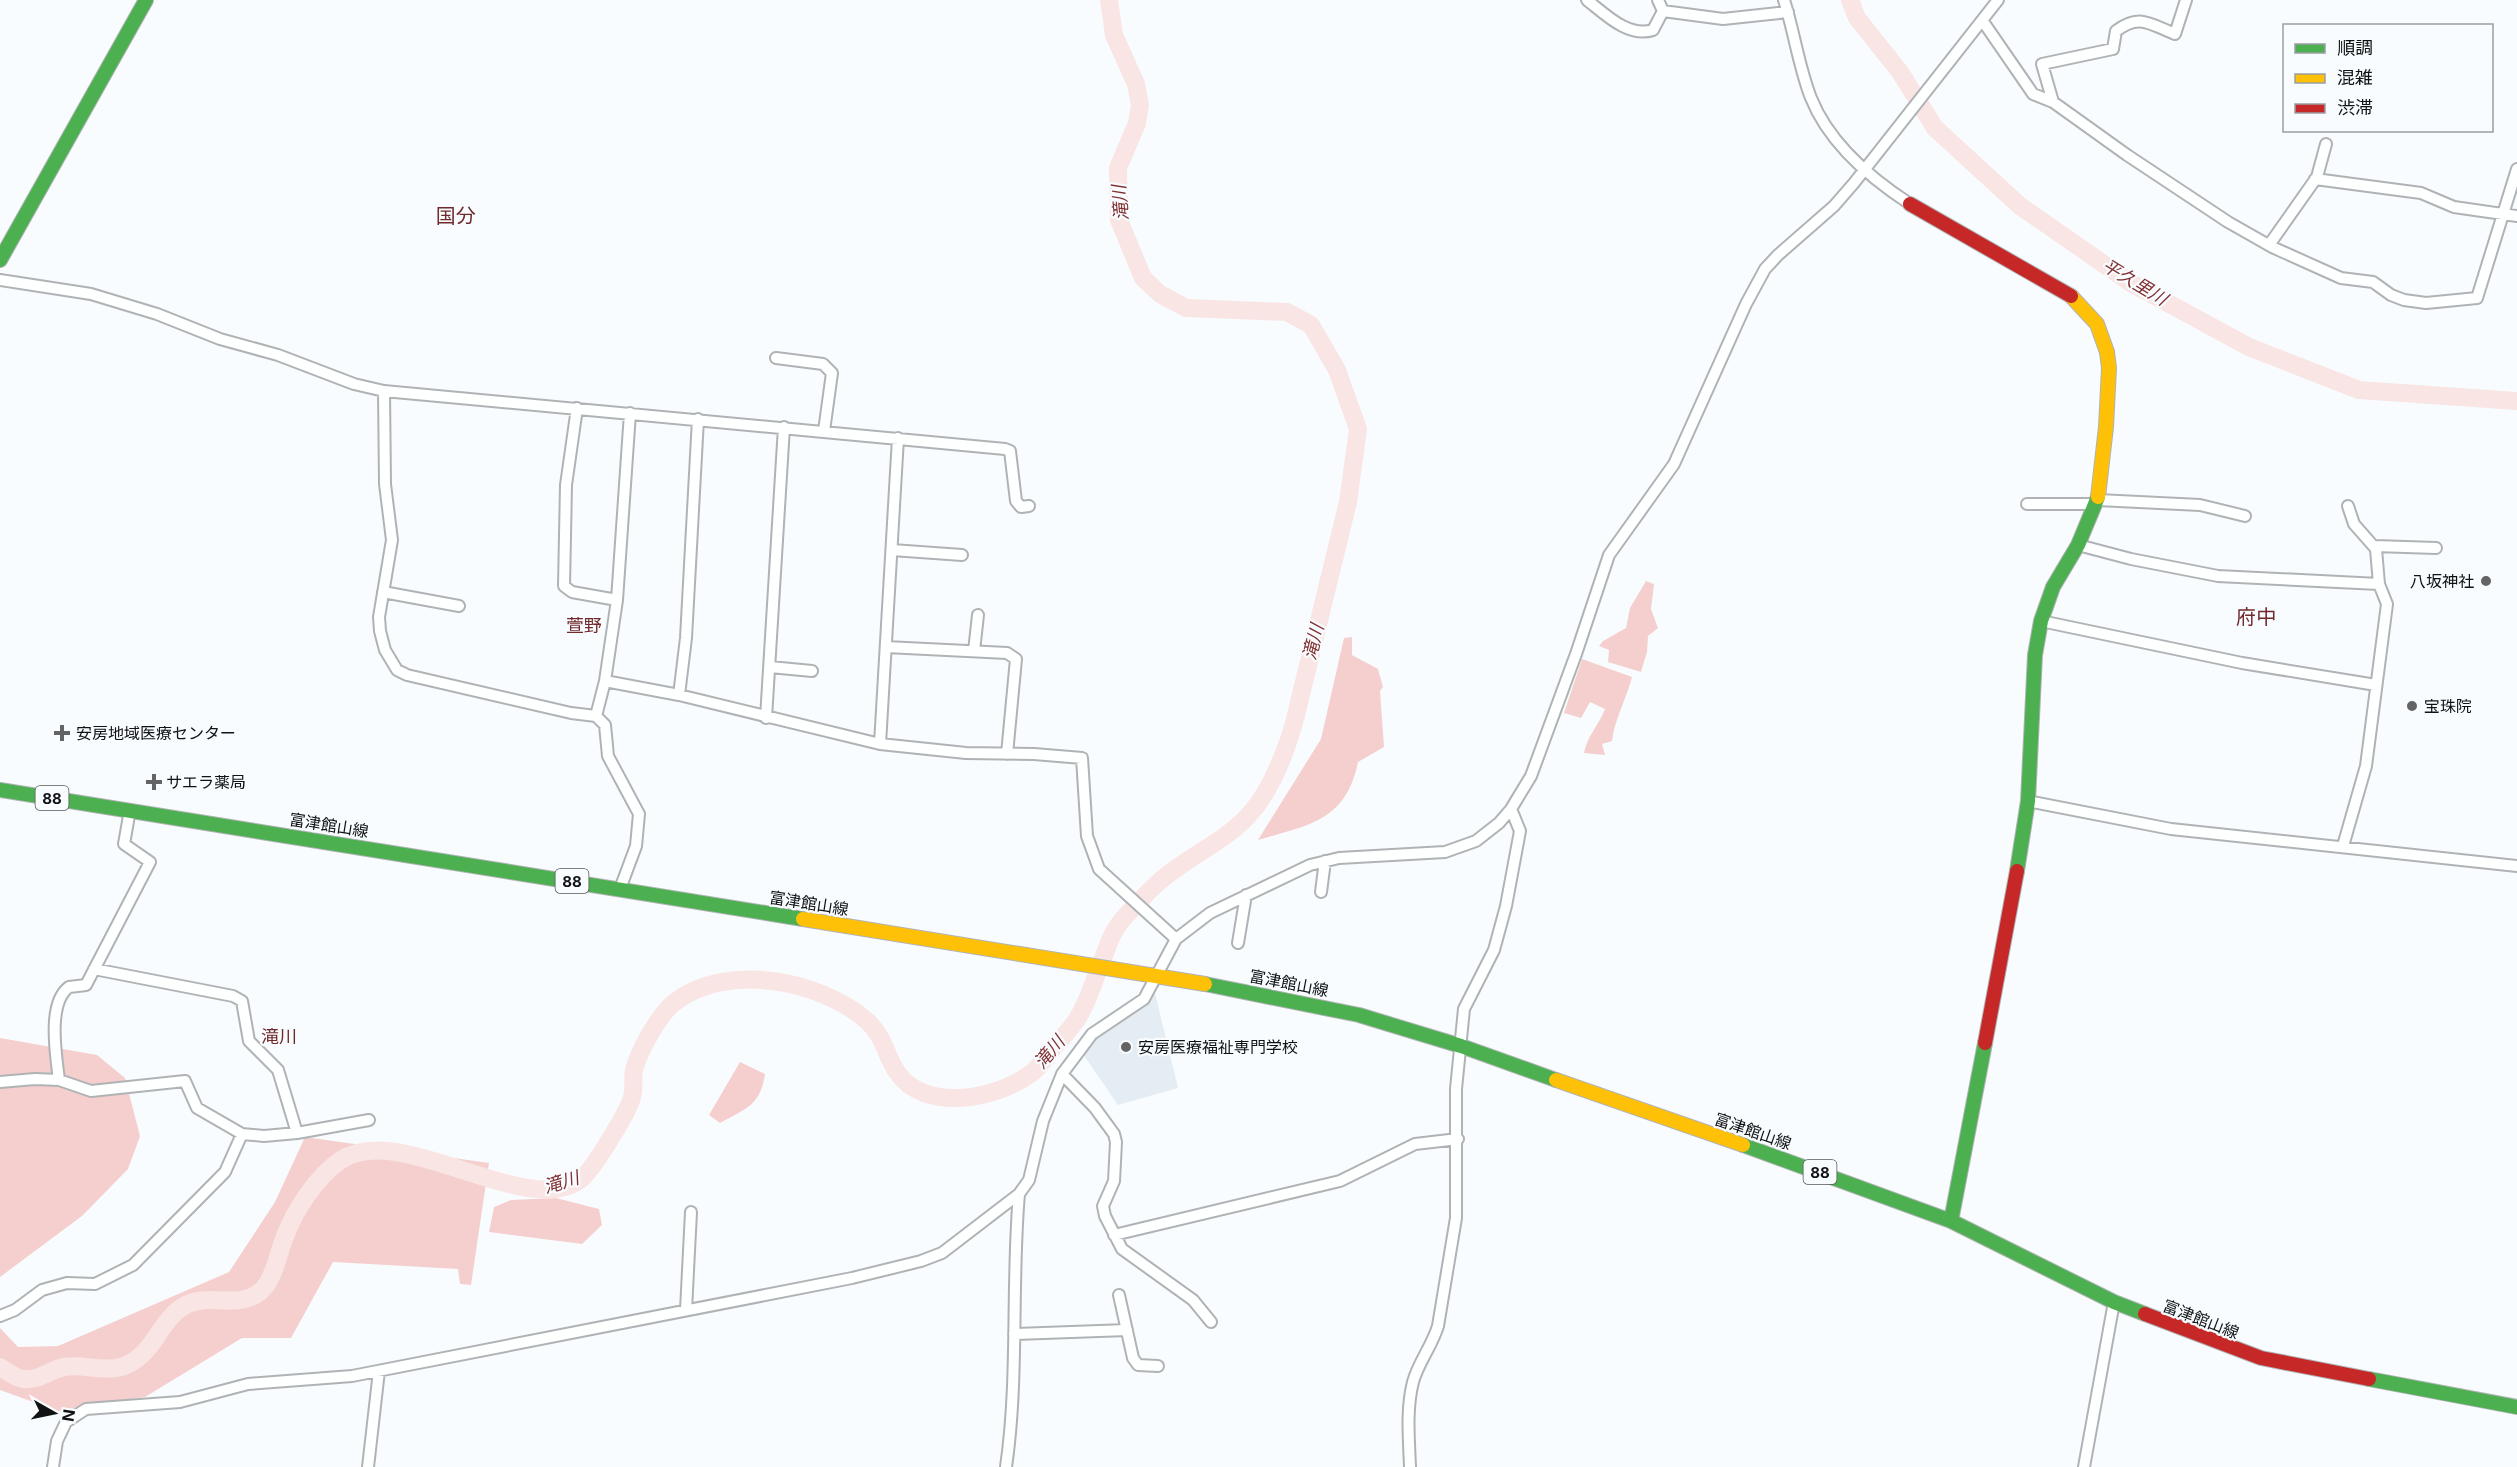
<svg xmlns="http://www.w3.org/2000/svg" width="2517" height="1467" font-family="Inter,'Noto Sans JP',sans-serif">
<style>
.built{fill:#e5edf4}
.forest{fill:#f5cfce}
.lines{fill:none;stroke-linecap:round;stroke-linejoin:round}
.river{stroke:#f9e5e4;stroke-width:18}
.street-casing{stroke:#b0b3b5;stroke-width:14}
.fast-casing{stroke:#b0b3b5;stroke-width:16}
.slow-casing{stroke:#b0b3b5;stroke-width:16}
.jam-casing{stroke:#b0b3b5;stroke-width:16}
.street{stroke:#feffff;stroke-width:10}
.fast{stroke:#4caf50;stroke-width:14}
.slow{stroke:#ffc107;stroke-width:14}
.jam{stroke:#c62828;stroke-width:14}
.poi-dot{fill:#626466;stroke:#f8fcff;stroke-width:2}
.labels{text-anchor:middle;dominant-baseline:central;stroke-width:4.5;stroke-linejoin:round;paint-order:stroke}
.shield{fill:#f8fcff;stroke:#56585a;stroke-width:1.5}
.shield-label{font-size:15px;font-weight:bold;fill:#101214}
.poi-label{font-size:16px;fill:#101214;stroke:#f8fcff;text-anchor:start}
.street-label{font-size:16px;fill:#101214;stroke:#f8fcff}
.water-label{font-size:18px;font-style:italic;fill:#813031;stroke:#f8fcff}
.neighbourhood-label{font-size:18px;fill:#702a2b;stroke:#f8fcff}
.quarter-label{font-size:20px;fill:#702a2b;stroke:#f8fcff}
</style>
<rect width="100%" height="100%" fill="#f9fcfe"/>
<path class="built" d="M1155 993 1178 1088 1118 1105 1081 1051 1104 1030 1135 1012Z"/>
<path class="forest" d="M1646 581 1654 584 1651 609 1658 628 1648 636 1647 652 1641 672 1608 662 1609 650 1599 646 1603 641 1626 628 1630 608Z
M1352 637V655L1378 669 1383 687 1380 691 1384 747 1358 762C1346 821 1309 825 1258 840L1321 739 1344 638Z
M1582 659 1632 677C1626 700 1615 718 1612 741L1602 744 1605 755 1584 753C1587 736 1599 725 1605 709L1590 702 1581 718 1564 713Z
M0 1038 97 1055 125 1078 140 1136 128 1169 82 1216 0 1277Z
M740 1062 765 1074C760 1106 747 1108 720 1123L709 1115Z
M305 1137 489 1163 471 1285 460 1284 458 1269 333 1262 291 1338H242L145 1397 58 1411 0 1390V1328L18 1347 58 1346 229 1272 275 1202Z
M556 1198 599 1209 602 1225 582 1244 489 1232 494 1207 511 1200Z"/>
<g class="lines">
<path class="river" d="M1850 0 1857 18 1900 72 1935 128 2020 206 2131 283 2249 347 2359 390 2517 401
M0 1367C7 1371 15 1378 23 1379 36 1381 46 1373 57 1369 83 1360 109 1378 134 1361 157 1346 163 1315 188 1304 213 1293 243 1311 264 1288 275 1275 278 1254 284 1239 294 1211 316 1177 341 1160 401 1120 526 1221 581 1179 592 1171 629 1111 632 1097 635 1088 632 1079 634 1070 639 1051 659 1014 675 1002 726 962 820 980 866 1020 886 1038 884 1053 897 1072 925 1114 1000 1099 1034 1071 1040 1066 1046 1057 1051 1051 1060 1040 1072 1028 1079 1016 1088 1001 1093 983 1100 967 1106 951 1111 932 1123 919 1135 906 1147 892 1160 881 1186 858 1223 842 1246 818 1269 795 1285 754 1294 723L1348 502 1358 429 1337 370 1311 325 1287 312 1186 308 1160 294 1143 278 1119 220 1118 168 1137 123 1140 105 1136 84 1114 35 1109 0"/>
<defs>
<path id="street" d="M1587 0C1605 14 1628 38 1653 30L1663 11 1723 19 1788 12
M1658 0 1663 11
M1784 0C1794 31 1799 68 1811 98 1829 143 1870 178 1910 204
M1982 20 2033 94 2053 102 2127 155 2228 222 2272 247 2341 278 2373 282 2391 295 2404 300 2426 303 2477 298 2517 169
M2053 102 2042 64 2113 49 2116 31C2139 13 2150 24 2175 34L2186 0
M2315 179 2421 193 2454 207 2517 216
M2269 245 2317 177 2326 144
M0 280 91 294 157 314 220 339 278 355 354 384 384 391 1005 449 1010 451 1016 501 1021 507 1029 506
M776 358 823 364 832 373 824 431
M384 391 385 484 392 540 379 617 380 631 385 650 397 670 407 675 571 713 596 716 605 681 617 600 630 413
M577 408 566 485 564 586 572 592 617 600
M2098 500 2200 505 2245 516
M2027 504H2096
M2078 545 2131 559 2218 576 2379 584
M2375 546 2436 548
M892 550 962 555
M383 592 459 606
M2041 621 2242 663 2376 685
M886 647 1007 653 1016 659 1007 754
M974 651 978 615
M770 667 812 671
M605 681 679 695 880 744 966 753 1034 754 1082 758 1087 836 1099 869 1176 939
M679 695 686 638 698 419
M596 716 605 725 608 756 639 814 636 846 620 889
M766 718 784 427
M880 744 898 438
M2028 801 2171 829 2517 866
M2343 846 2366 766 2387 604 2379 584 2376 549 2354 524 2348 506
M1321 892 1325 861
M1238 943 1246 895
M94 969 233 996 242 1001 249 1041 278 1070 297 1133
M1062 1074 1095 1108 1114 1134 1116 1142 1114 1181 1103 1206 1105 1216 1122 1249 1193 1300 1211 1322
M59 1080C56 1055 47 1003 69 987L86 985 150 862 124 844 130 810
M0 1082 35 1079 59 1080 91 1091 185 1081 197 1108 242 1134 264 1136 297 1133 369 1120
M1114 1235 1340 1181 1415 1144 1458 1139
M1119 1295 1133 1358 1138 1365 1158 1366
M686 1310 691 1212
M0 1316 15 1310 42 1290 67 1283 95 1284 133 1265 225 1172 242 1134
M1014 1334 1127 1330
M53 1467 57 1441 66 1422 86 1409 180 1402 248 1384 352 1376 852 1278 921 1261 942 1253 1019 1194 1029 1180 1043 1121 1062 1074 1092 1034 1144 999 1176 939 1210 913 1310 865 1339 858 1445 852 1476 841 1499 823 1511 809 1531 776 1576 654 1609 555 1674 464 1746 304 1765 269 1778 255 1834 206 1854 183 1998 0
M368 1467 379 1371
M1006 1467C1019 1377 1011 1285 1019 1194
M1410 1467C1409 1439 1406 1409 1413 1382 1418 1363 1432 1346 1438 1326L1456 1218V1089L1464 1009 1494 950 1506 906 1520 831 1511 809
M2084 1467 2114 1302"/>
<path id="fast" d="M0 260 146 0
M0 790 803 919
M2017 871 2028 801 2035 655 2041 621 2053 587 2078 545 2098 497
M1205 984 1359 1015 1461 1046 1556 1080
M1743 1145 1951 1221 2114 1302 2145 1314
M1951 1221 1985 1043
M2369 1379 2517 1407"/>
<path id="slow" d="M2071 296 2097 324 2107 352 2109 368 2106 427 2098 497
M803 919 1205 984
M1556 1080 1743 1145"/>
<path id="jam" d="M1910 204 2071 296
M1985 1043 2017 871
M2145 1314 2261 1358 2369 1379"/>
</defs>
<use href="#street" class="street-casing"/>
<use href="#fast" class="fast-casing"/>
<use href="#slow" class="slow-casing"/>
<use href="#jam" class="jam-casing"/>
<use href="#street" class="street"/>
<use href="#fast" class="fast"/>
<use href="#slow" class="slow"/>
<use href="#jam" class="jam"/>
</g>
<g class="poi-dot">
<circle cx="2486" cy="581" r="6"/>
<circle cx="2412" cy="706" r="6"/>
<path d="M59 724h6v6h6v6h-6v6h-6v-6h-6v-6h6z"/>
<path d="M151 773h6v6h6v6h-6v6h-6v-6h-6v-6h6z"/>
<circle cx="1126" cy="1047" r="6"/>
</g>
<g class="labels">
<g class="shield">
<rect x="35.5" y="786" width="33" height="24" rx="4.5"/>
<rect x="555.5" y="869" width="33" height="24" rx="4.5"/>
<rect x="1803.5" y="1160" width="33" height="24" rx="4.5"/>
</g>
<g class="shield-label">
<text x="52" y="798">88</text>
<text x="572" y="881">88</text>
<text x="1820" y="1172">88</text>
</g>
<g class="poi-label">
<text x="2474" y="581" text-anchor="end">八坂神社</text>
<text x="2424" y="706">宝珠院</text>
<text x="76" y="733">安房地域医療センター</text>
<text x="166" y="782">サエラ薬局</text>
<text x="1138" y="1047">安房医療福祉専門学校</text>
</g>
<g class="street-label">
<text transform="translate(329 825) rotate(9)">富津館山線</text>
<text transform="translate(809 903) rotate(9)">富津館山線</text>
<text transform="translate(1289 983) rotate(11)">富津館山線</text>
<text transform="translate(1753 1131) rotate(19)">富津館山線</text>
<text transform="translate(2201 1319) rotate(21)">富津館山線</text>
</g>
<g class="water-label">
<text transform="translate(1120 203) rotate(-95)">滝川</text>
<text transform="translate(2135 282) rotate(31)">平久里川</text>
<text transform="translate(1313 642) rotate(-76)">滝川</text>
<text transform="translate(1049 1052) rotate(-50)">滝川</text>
<text transform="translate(561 1182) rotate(-17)">滝川</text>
</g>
<g class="neighbourhood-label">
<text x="584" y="625">萱野</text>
<text x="279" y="1036">滝川</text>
</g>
<g class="quarter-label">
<text x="456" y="216">国分</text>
<text x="2256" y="617">府中</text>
</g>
</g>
<rect x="2283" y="24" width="210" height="108" fill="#f8fcff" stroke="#9b9ea1" stroke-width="1.5"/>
<rect x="2295" y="44" width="30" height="9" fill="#4caf50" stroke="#9b9ea1" stroke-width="1.5"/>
<text x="2337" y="54" font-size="18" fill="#101214">順調</text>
<rect x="2295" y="74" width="30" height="9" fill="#ffc107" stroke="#9b9ea1" stroke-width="1.5"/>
<text x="2337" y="84" font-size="18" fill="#101214">混雑</text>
<rect x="2295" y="104" width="30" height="9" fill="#c62828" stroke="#9b9ea1" stroke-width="1.5"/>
<text x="2337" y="114" font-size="18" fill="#101214">渋滞</text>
<g transform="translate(54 1413) rotate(99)" stroke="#f8fcff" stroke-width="4.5" paint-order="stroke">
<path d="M0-4.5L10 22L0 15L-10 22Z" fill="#101214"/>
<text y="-9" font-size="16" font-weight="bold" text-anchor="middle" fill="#101214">N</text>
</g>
</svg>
